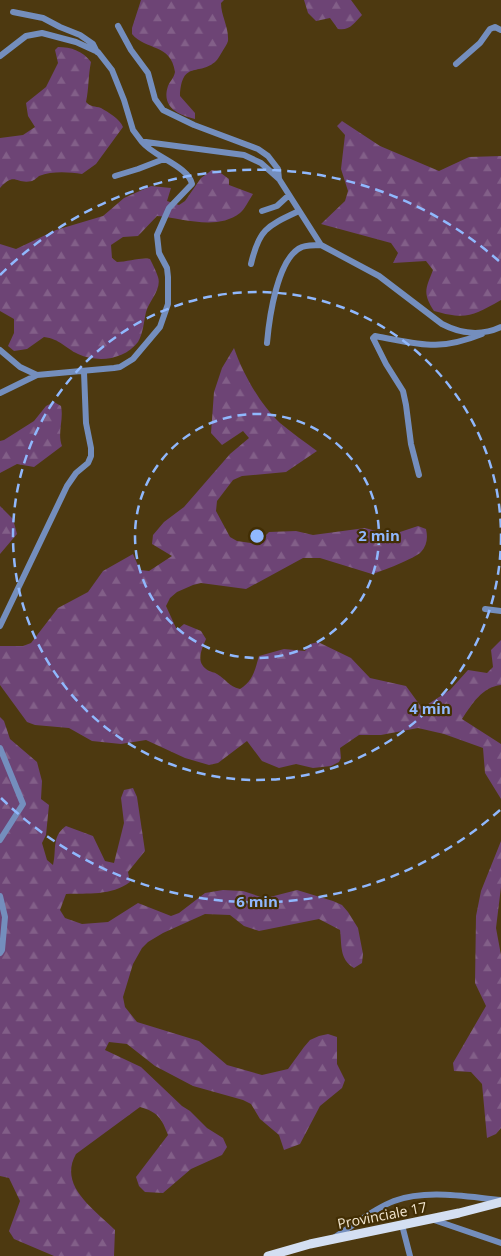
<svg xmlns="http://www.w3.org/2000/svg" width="501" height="1256" font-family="'Open Sans',sans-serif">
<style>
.forest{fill:url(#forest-firs)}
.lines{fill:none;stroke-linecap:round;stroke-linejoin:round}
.minor{stroke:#748ebd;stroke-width:6}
.major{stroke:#d4dff2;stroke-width:9}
.ring{fill:none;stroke:#90b8fd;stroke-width:2.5;stroke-dasharray:9 6}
.labels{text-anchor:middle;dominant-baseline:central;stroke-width:4.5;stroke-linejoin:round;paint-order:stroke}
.street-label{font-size:14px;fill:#f3e7d1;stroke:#422e04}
.centre{fill:#90b8fd;stroke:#422e04;stroke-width:2.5}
.ring-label{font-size:15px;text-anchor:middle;font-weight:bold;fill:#90b8fd;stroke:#422e04;stroke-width:4.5;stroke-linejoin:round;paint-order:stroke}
</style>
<defs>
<pattern id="forest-firs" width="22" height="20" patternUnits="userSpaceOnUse" patternTransform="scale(1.25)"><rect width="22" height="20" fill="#6d4475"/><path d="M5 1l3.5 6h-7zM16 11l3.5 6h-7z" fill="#825f88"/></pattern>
</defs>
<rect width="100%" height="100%" fill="#4d3910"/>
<path class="forest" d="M141 0H224L221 3C221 16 229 27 228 41 227 45 224 48 222 52 220 55 218 59 216 61 199 77 182 59 180 96L195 113V119C178 115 161 107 168 86 170 81 174 78 175 72 171 43 146 51 132 34V28Z
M304 0H351L362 15C354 23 350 31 338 29L330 18 316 21 308 13Z
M58 47C71 47 83 51 91 62 88 76 89 88 86 102 90 107 95 106 101 108 108 112 120 119 123 127L96 164 82 174C68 172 52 171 39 176 38 177 33 181 32 181 16 185 15 171 0 188V138L23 135 35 127 28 116 26 103 46 87 58 63 55 50Z
M342 121 380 146 439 171 469 157 501 156V300C473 316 466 320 434 311 422 293 426 288 433 270L426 261 393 263 398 253 391 243 321 224 345 201 348 191 341 169 345 135 337 126Z
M212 170 218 171 229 179V185L253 194C249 200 245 209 240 213 217 231 182 218 157 216L138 236 123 237 111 245 112 258 117 262C127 262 142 257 150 259 153 265 156 271 158 277 162 289 149 301 146 312 144 321 143 334 138 342 124 360 98 363 78 354 65 348 60 339 44 337L27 349 14 351 8 346 14 333V319L0 311V244L16 249 56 230 103 216 124 198 151 186 171 188 167 201 179 205 185 201 201 178Z
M234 348C243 374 260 404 280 423 292 433 305 442 317 451L286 472 242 476 233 480 217 501 216 511 230 537 237 541 257 544 269 532 296 531 313 535 365 528 391 535 418 526 426 529C428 538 427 545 421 552 416 558 380 572 372 574L320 558H303L246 589 201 583 193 585 177 592 170 598 166 606 177 630 184 624 201 631 206 639C201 651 195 663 209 671 211 672 214 672 217 674 227 680 228 686 240 689 253 681 255 670 259 656L284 649 305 651 310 644 318 642 351 658 370 678 406 686 422 708 450 690 468 670 487 673 493 667 491 650 501 640V685C482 687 472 704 462 719L501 744V799L485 773 483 748 444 734 418 728 381 735H359L340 748 341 758 339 762 331 766 313 768 296 764 279 768 262 761 247 741 218 763 209 765 185 758 146 740 121 744 92 741 69 728 35 725 27 722 0 685V646H23L31 643 58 608 88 592 103 571 133 554 140 570 149 571 172 556 152 544 153 535 164 522 184 507 230 454 249 438 243 431 222 445 211 433 214 392 222 368Z
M54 402 61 406C64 420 57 433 62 446L34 467 17 464 0 473V441L4 440 34 421 46 406Z
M0 506 13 519 17 534 0 554Z
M0 717 4 721 10 739 37 762 42 781 41 799 49 805 46 835 42 843 47 860 53 865C57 849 51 837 66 826L93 836 105 861 114 863 124 823 121 798 124 790 133 788 137 797 145 851 128 872 130 882C111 896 88 893 66 894L60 910 65 918 82 924 108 922 138 903 171 916 179 913 205 893 223 890 243 891 261 897H270L297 890 333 901 342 905 348 912 358 928 363 954 362 963 354 968C339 959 342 945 340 930L319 919 259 931 244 926 230 915 205 914 163 933 148 942 142 948 133 964 123 997 125 1007 137 1022 199 1041 227 1065 262 1075 288 1069 304 1047 310 1040 319 1036 328 1034 337 1037V1064L345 1080 342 1088 320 1106 300 1144 284 1150 279 1135 260 1119 251 1104 243 1100 193 1086 155 1066 127 1044 109 1042 105 1050 141 1067 182 1106 190 1111 207 1128 223 1138 227 1147 222 1155 191 1169 163 1193 145 1192 139 1186 136 1177 168 1135C162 1119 158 1112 140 1107L76 1154C58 1186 94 1209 115 1230L114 1256H54L14 1239 9 1231 20 1201 9 1178 0 1176Z
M501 841V887L496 928 501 955V1128L496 1134 487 1138 482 1084 471 1072 454 1071 453 1063 486 1006 475 983 476 916 481 891Z"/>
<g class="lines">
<path class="minor" d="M13 12 43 18 60 27 80 35 93 44 97 52
M118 26 131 50 148 73 155 99 163 110 194 125 258 149 268 156 278 169 279 179
M0 56 26 36 42 33 76 42 98 52 112 70 124 100 133 130 142 142
M456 64 480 43 490 29 495 27 501 30
M115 176 138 169 164 159
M262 211 277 206 289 195
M251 264C259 229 267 226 299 211
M267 343C269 320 277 257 302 247 308 245 315 245 321 245
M0 350 20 367 37 375
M0 393 37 375 114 368 120 367 133 359 160 327 168 304V277L167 268 159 253 157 235 169 208 192 184C188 166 154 157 142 142H146L244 155 261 163 279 179 321 245 379 276 442 324C461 334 482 336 501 327
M419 475 411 444 406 405 403 391 386 364 373 338 375 336C420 344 437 352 482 334
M485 609 501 611
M0 626 67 486 76 473 88 463 91 456V448L86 423 84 372
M0 748 23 804 0 840
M0 896 5 917 2 950 0 953
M431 1219 501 1243
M402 1225 410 1256
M335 1237C354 1225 373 1209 394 1201 427 1189 467 1197 501 1200"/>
<path class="major" d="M268 1256 310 1244 459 1213 501 1202"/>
</g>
<g class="ring">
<circle cx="257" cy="536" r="122"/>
<circle cx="257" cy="536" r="244"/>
<path d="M500 810A366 366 0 0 1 0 797M0 275A366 366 0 0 1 500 262"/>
</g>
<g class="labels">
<g class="street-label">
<text transform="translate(382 1215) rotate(-11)">Provinciale 17</text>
</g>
</g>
<circle cx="257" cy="536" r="8" class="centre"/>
<g class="ring-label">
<text x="379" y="541">2 min</text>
<text x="430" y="714">4 min</text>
<text x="257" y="907">6 min</text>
</g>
</svg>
